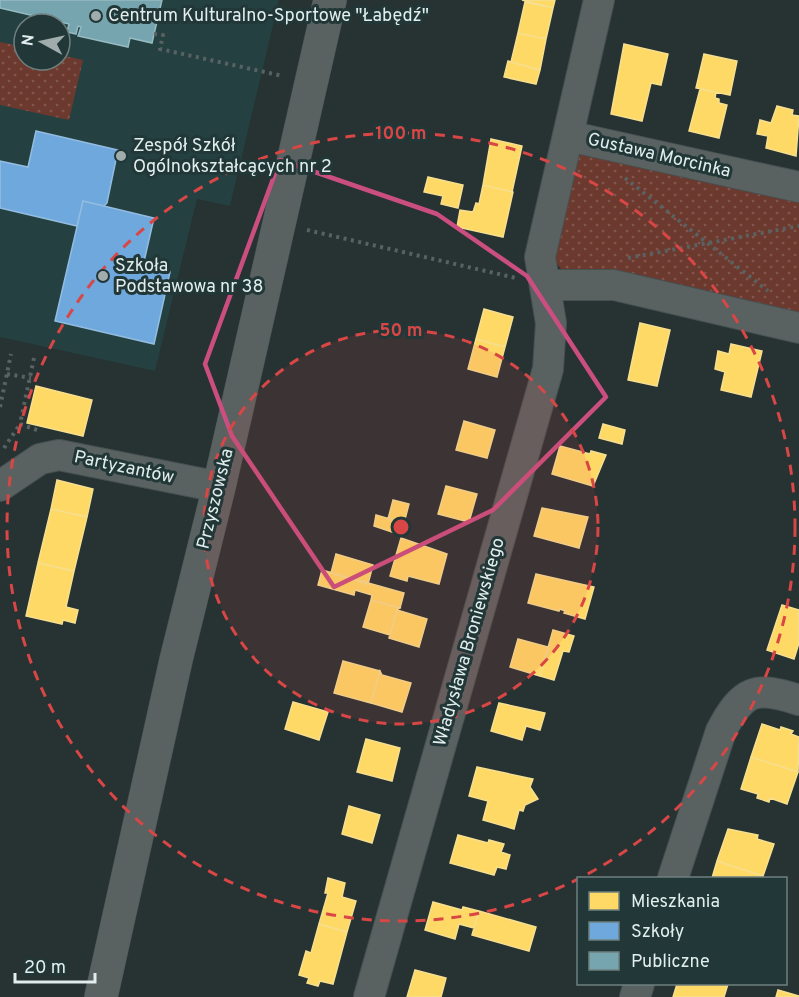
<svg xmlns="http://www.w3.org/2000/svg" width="799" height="997" font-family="Overpass,sans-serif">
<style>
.built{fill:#244040;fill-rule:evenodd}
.grass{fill:url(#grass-dots)}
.homes{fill:#ffd966;stroke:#f6df8f;stroke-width:1.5}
.schools{fill:#6fa8dc;stroke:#92bde1;stroke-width:1.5}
.public{fill:#76a5af;stroke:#96bbc2;stroke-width:1.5}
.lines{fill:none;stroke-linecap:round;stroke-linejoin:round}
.minor-casing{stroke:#465050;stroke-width:32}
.tertiary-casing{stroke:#465050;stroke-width:34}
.path{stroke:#596262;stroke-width:4;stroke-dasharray:3 4.5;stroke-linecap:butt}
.minor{stroke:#596161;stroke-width:30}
.tertiary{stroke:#596161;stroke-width:33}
.marked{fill:none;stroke:#ca4e80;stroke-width:4.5;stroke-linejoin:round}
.ring{fill:none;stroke:#d84646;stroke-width:3;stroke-dasharray:10 8}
.poi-dot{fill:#a1acac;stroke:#223737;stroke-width:2}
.labels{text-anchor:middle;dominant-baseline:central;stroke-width:6;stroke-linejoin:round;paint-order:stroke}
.poi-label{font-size:18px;fill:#e2eeee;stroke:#223737;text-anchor:start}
.street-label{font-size:18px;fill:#e2eeee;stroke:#223737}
.centre{fill:#d84646;stroke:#223737;stroke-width:3}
.ring-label{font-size:18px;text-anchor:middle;font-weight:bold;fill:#d84646;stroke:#223737;stroke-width:6;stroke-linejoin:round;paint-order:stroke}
</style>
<defs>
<pattern id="grass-dots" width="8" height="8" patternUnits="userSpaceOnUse" patternTransform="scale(1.5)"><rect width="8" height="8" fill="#6c392f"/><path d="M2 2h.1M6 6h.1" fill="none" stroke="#81564d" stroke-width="1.8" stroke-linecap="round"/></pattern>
</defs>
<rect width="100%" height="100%" fill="#273232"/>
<path class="built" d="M0 0H279L230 206 197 199 155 371 0 337ZM24 24H60V60H24Z"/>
<path class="grass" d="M0 42 24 47V60H60V55L83 60 69 120 0 105Z
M581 153 799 199V315L568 278 551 256 575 156Z"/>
<path class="homes" d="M522 0H555L553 8Z
M525 2 553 8 546 39 518 33Z
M518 33 546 39 540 70 511 62Z
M624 44 668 54 661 85 651 83 642 121 611 114Z
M704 54 737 61 730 95 696 88Z
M508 61 540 70 536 84 504 77Z
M700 89 716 92 715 98 719 99V103L727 105 719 138 689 131Z
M777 106 793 110 792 115 799 116 796 156 766 148 768 136 757 134 760 120 771 123Z
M491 139 522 146 512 192 483 185Z
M428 177 463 185 458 208 441 204 443 196 424 192Z
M483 185 513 192 503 237 457 227 460 210 473 212 476 203 479 204Z
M484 309 513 317 505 347 476 339Z
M640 323 670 330 657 386 628 380Z
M476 339 505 347 497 377 468 369Z
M731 344 762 351 751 397 721 390 725 372 715 369 718 351 729 354Z
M36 386 92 400 83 436 27 423Z
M464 421 495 430 487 458 456 450Z
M603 424 625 430 622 444 599 438Z
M560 446 590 454 591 451 606 455 593 486 552 474Z
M57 480 93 489 87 517 51 509Z
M446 486 477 494 469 522 438 514Z
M393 500 409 504 404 523 388 519Z
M542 508 588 517 579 548 534 536Z
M51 509 87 517 74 571 38 563Z
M376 515 404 523 401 535 374 526Z
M401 538 447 554 439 584 408 576 407 581 390 576Z
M336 554 373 565 368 584 331 573Z
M38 563 74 571 66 607 78 610 75 623 63 620 62 624 26 616Z
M322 570 404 593 400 608 371 600 372 595 355 590 354 595 318 585Z
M536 574 594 587 585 619 564 613 565 611 560 609 559 611 528 603Z
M371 600 400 608 397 610 390 635 363 627Z
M782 605 799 610V643L794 659 767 650Z
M397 610 427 619 419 647 389 638Z
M553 630 574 636 569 652 563 651 554 680 540 676Z
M518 639 548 647 540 676 510 667Z
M343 661 380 671 371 703 334 693Z
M380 671 382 675 411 683 402 712 371 703Z
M293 702 328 712 319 740 285 729Z
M499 703 545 713 540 730 526 726 522 740 491 731Z
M762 724 780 730 781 727 793 731 791 734 799 737 798 772 751 757Z
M366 739 400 748 392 781 357 772Z
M751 757 798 772 787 804 770 798 769 802 757 798 758 794 741 789Z
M477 767 533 779 530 787 538 799 525 805 523 811 519 810 514 829 483 820 488 801 469 796Z
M349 806 380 815 372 843 342 834Z
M728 829 758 835 757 839 774 844 763 876 717 861Z
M458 835 488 843 489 840 504 844 501 852 510 855 506 869 497 867 494 875 450 863Z
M717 861 763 876V878H712Z
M328 878 345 883 342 897 356 901 347 932 319 924 328 893H325Z
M433 902 462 910 463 907 479 911 474 928 459 924 455 939 425 930Z
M479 911 536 927 529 951 472 935Z
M319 924 347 932 333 984 320 981 318 986 307 983 309 978 299 975 306 951 311 953Z
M415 970 446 978 441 997H407Z
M677 984H728L724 997H673Z
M778 990 799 996V997H776Z"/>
<path class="schools" d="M36 131 118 150 107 203 104 206 83 201 77 226 0 208V161L28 167Z
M83 201 154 218 143 266 170 272 154 344 55 321Z"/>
<path class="public" d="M0 0H162L152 43 130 38 128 47 78 36 81 27 78 26 76 34 67 32 69 24 0 8Z"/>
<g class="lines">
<defs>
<path id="minor" d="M568 136 799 187
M545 285H614L799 328
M0 486 40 459 59 455 219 487
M673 878 721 731C743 690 755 685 799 700
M369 997 548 369 551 323 540 257 599 0
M635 997 639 984"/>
<path id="tertiary" d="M101 997 176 660 219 487 330 0"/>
</defs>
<use href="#minor" class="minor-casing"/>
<use href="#tertiary" class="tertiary-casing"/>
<path class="path" d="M154 34 163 35 160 49 283 76
M625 178 768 291
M307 230 516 278
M628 258 799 226
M34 358 20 424 37 430
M7 374 31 378
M0 407 11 354
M4 448 20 424"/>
<use href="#minor" class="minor"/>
<use href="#tertiary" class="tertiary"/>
</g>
<path class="marked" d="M280 160 437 214 527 276 606 397 493 510 334 587 232 436 205 364Z"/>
<circle cx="401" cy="527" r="197" fill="#d84646" fill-opacity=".12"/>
<g class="ring">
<circle cx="401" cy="527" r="197"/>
<circle cx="401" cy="527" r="394"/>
</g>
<g class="poi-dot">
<circle cx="96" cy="16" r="6"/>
<circle cx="121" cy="156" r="6"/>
<circle cx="103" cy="276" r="6"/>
</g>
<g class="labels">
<g class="poi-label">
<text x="108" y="16">Centrum Kulturalno-Sportowe "Łabędź"</text>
<text x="133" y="146">Zespół Szkół<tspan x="133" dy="21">Ogólnokształcących nr 2</tspan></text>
<text x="115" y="266">Szkoła<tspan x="115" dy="21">Podstawowa nr 38</tspan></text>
</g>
<g class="street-label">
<text transform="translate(659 156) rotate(13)">Gustawa Morcinka</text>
<text transform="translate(124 468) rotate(12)">Partyzantów</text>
<text transform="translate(216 499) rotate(-76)">Przyszowska</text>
<text transform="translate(470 642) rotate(-74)">Władysława Broniewskiego</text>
</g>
</g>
<circle cx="401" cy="527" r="9" class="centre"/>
<g class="ring-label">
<text x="401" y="139">100 m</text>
<text x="401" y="336">50 m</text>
</g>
<rect x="577" y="877" width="210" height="108" fill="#223737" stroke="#6f8080" stroke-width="1.5"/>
<rect x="589" y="892" width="30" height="18" fill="#ffd966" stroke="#6f8080" stroke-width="1.5"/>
<text x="631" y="907" font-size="18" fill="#e2eeee">Mieszkania</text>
<rect x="589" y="922" width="30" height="18" fill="#6fa8dc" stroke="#6f8080" stroke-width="1.5"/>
<text x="631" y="937" font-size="18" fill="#e2eeee">Szkoły</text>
<rect x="589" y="952" width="30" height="18" fill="#76a5af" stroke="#6f8080" stroke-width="1.5"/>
<text x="631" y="967" font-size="18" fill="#e2eeee">Publiczne</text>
<g transform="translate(42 42) rotate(278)"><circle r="28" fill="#223737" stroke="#6f8080" stroke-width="1.5"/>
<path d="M0-4.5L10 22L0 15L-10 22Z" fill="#a1acac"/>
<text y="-9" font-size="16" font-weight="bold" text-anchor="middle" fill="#e2eeee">N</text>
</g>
<path d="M15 973v9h80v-9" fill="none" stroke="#e2eeee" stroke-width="3"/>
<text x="24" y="973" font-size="18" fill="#e2eeee" stroke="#223737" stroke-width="4.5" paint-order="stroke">20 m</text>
</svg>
